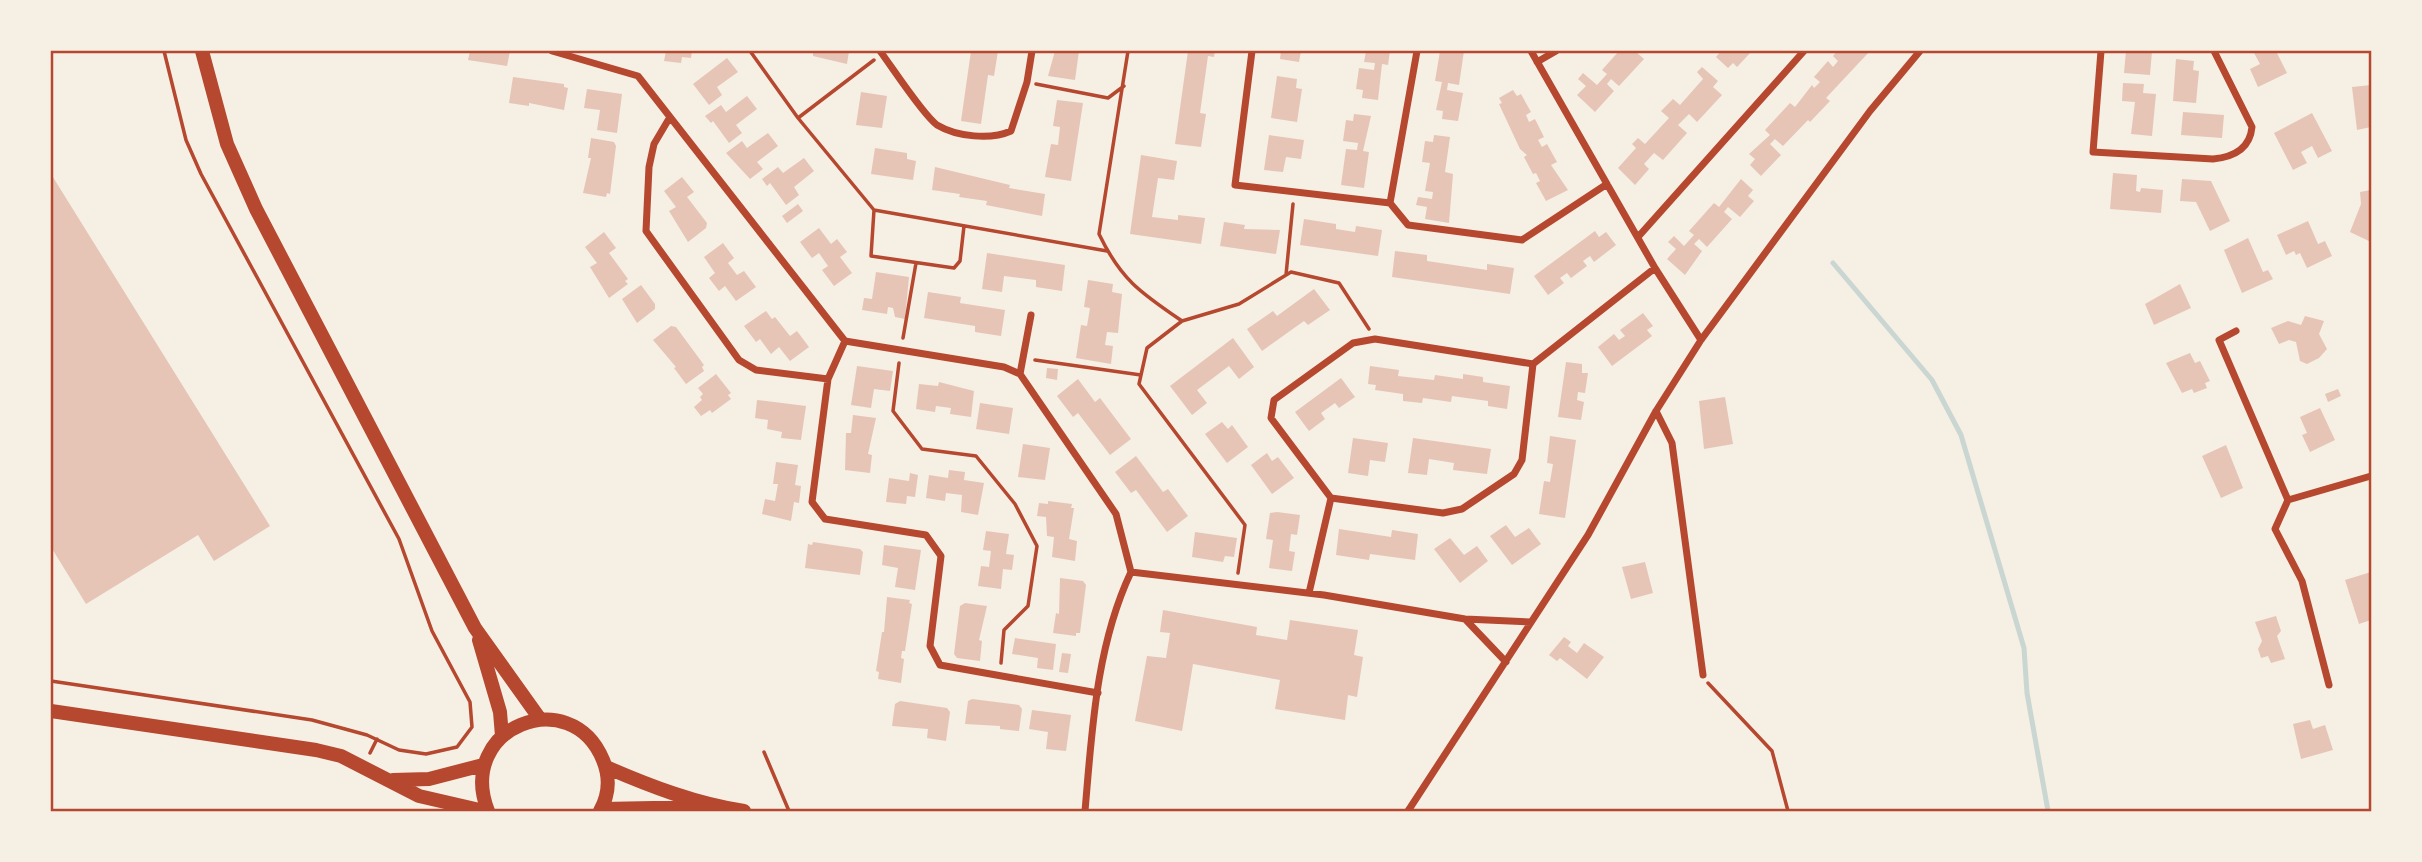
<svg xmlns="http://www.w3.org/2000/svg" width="2422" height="862" font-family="Mulish,sans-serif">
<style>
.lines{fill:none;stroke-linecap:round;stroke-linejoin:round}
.stream{stroke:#c9d6d2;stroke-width:5}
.building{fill:#e6c5b7}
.path{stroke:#b5482f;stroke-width:3.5}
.minor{stroke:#b5482f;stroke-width:7}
.primary{stroke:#b5482f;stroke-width:14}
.neatline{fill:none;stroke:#b5482f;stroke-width:2.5}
</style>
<rect width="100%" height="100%" fill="#f6efe4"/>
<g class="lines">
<path class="stream" d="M1833 263 1932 380 1961 435 2024 648 2027 693 2048 811"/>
</g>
<path class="building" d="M470 51H510L507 66 468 60Z
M666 51H692L691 58 682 57 681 63 664 61Z
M813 51H849L847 64 813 56Z
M971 51H998L994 76 988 75 981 124 961 121Z
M1055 51H1079L1075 80 1048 76Z
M1188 51H1215L1214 57 1208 56 1200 113 1206 114 1201 147 1175 144Z
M1281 51H1301L1299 62 1280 59Z
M1366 51H1390L1388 65 1382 64 1378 100 1362 98 1363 90 1356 89 1359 68 1374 70 1375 63 1364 62Z
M1440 51H1464L1459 85 1448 83 1447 90 1463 93 1458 121 1442 119 1443 111 1436 110 1442 82 1435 81Z
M1619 51H1635L1644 59 1619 86 1611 79 1607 84 1614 91 1595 112 1577 95 1586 86 1578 79 1583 73 1597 85 1607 74 1602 70Z
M1721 51H1752L1737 67 1733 63 1728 68 1716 57Z
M1837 51H1870L1826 98 1830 101 1810 122 1808 120 1783 146 1775 139 1770 144 1781 155 1761 176 1750 165 1755 159 1749 154 1770 135 1765 130 1790 103 1795 107 1812 85 1814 88 1820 82 1814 77 1828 61 1833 67 1838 61 1833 56Z
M2126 51H2152L2150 75 2124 73Z
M2253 51H2276L2287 73 2258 87 2250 69 2260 64Z
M727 58 738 72 717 87 722 95 709 105 693 84Z
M2176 59 2194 61 2193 70 2199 71 2196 103 2173 101Z
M1702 67 1718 81 1713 87 1722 95 1697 122 1689 114 1678 125 1687 133 1663 160 1654 153 1644 164 1649 169 1635 185 1618 168 1636 148 1632 144 1638 138 1645 144 1669 118 1661 111 1673 99 1680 105 1703 79 1697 72Z
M1277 76 1297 79 1296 88 1302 89 1297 122 1271 118Z
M513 77 564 84V87L568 88 564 110 529 103V106L509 103Z
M2123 83 2144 84 2143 93 2156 94 2152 136 2131 134 2135 102 2122 101Z
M2371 85V127L2357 130 2352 87Z
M587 89 622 94 617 133 597 130 600 110 584 108Z
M1513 90 1517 96 1521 94 1531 112 1526 115 1529 122 1535 119 1544 137 1538 140 1542 147 1547 144 1557 162 1551 165 1568 190 1546 201 1536 183 1540 181 1536 173 1533 174 1524 157 1527 155 1520 149 1499 104 1502 103 1499 98Z
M861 92 887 96 882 128 856 125Z
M747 96 757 109 736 125 742 133 729 143 713 121 711 123 705 116 721 105 726 112Z
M1057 100 1083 103 1071 181 1045 177 1051 144 1058 145 1060 127 1053 126Z
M2183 112 2224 115 2222 138 2181 135Z
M2312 113 2332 151 2318 158 2312 146 2301 152 2307 163 2293 170 2274 133Z
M1354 114 1371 116 1363 151 1369 152 1364 188 1341 185 1346 149 1357 150 1358 143 1343 141 1346 120 1353 121Z
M768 133 778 146 757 162 763 169 750 179 726 153 742 141 747 148Z
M1269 135 1304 140 1301 159 1286 157 1283 172 1264 170Z
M1434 135 1450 137 1445 172 1453 174 1449 223 1425 219 1427 207 1416 205 1418 197 1432 199 1433 192 1425 191 1430 163 1422 162 1425 141 1433 142Z
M591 138 614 142 616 146 610 194 607 193 606 197 583 193 591 158H588Z
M875 148 907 153V159L916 161 913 180 871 174Z
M1141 155 1177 161 1174 180 1158 178 1152 217 1178 220V215L1205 218 1201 244 1130 234Z
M804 158 814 171 794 187 799 195 786 205 770 183 767 186 762 179 778 167 783 173Z
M935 167 1010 185 1009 188 1045 194 1042 216 986 205 987 201 959 197 960 194 932 190Z
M2113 173 2137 175 2136 191 2140 192 2141 188 2163 190 2161 213 2110 209Z
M51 174 270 526 214 561 198 535 86 604 51 547Z
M682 177 694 192 687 197 707 223 706 228 688 242 669 211 676 207 664 191Z
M1741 179 1753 190 1748 196 1754 201 1740 217 1728 207 1724 212 1732 219 1707 247 1699 239 1694 244 1702 251 1685 275 1667 259 1676 249 1668 242 1674 236 1684 246 1694 235 1689 231 1714 203 1719 207Z
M2182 179 2211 181 2230 221 2210 231 2196 202 2180 201Z
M2371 190V242L2350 232 2361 204 2360 192Z
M798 204 803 211 787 223 782 216Z
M1304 219 1336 224V229L1355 232 1356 226 1382 230 1378 256 1300 245Z
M2308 221 2318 244 2325 241 2332 256 2307 268 2300 253 2296 255 2294 251 2286 255 2277 235Z
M1224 222 1245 225 1244 229 1280 230 1276 254 1220 246Z
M819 228 831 244 837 239 847 252 840 257 852 273 834 286 822 270 828 266 819 253 812 258 800 242Z
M1595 231 1599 237 1606 232 1616 245 1594 262 1590 256 1583 261 1587 266 1571 278 1567 273 1560 278 1564 283 1548 295 1534 276Z
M604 232 616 248 609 253 628 279 625 281 628 284 609 298 590 267 597 263 585 247Z
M2248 238 2263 272 2268 270 2273 279 2242 293 2224 250Z
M723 243 734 258 728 263 737 275 744 271 756 287 736 301 725 286 719 291 709 278 715 273 704 257Z
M1395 251 1427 255V261L1487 270V264L1514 268 1510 294 1392 277Z
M987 253 1065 265 1062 291 1036 287V280L1004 276 1002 292 982 289Z
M876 272 909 277 905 319 895 317 893 308 888 307 887 314 862 310 864 298 872 299Z
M1088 280 1113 284 1112 292 1122 294 1118 333 1107 332 1105 345 1113 346 1111 364 1076 358 1081 325 1087 326 1090 308 1084 307Z
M2180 284 2191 308 2154 325 2145 304Z
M641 285 655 304V309L637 323 622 299Z
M1314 289 1330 310 1308 325 1304 321 1262 351 1247 329 1273 311 1277 316Z
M928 292 961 297 960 303 1005 310 1001 336 975 332V326L924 318Z
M766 311 772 319 775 317 790 336 797 331 809 347 790 361 779 347 771 354 760 339 756 342 744 326Z
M1643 313 1653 326 1647 330 1652 336 1612 366 1598 347 1614 334 1619 340 1625 336 1620 330Z
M2305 316 2324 321 2319 334 2327 349 2319 358 2307 364 2300 361 2296 342 2289 340 2279 344 2271 328 2288 321 2301 325Z
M671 326 676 327 704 365 702 367 704 371 686 384 674 368 676 367 653 340Z
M1233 338 1254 367 1239 379 1229 366 1197 390 1207 403 1192 415 1170 386Z
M2190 353 2195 363 2200 361 2210 381 2205 383 2207 388 2194 393 2192 389 2182 393 2166 363Z
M1566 362 1582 364V373H1588L1585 393 1578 392 1577 400 1584 402 1581 420 1558 417Z
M857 366 893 371 890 391 874 389 871 408 851 405Z
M1370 366 1399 370 1398 376 1434 380 1435 375 1463 379V374L1483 377V382L1510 386 1507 409 1488 406V401L1452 396 1451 402 1423 398 1422 403 1403 401V394L1375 390 1376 385 1368 384Z
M1047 368 1058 369 1057 380 1046 378Z
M716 374 731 393 728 395 731 399 712 413 710 410 701 416 694 407 702 400 700 397 703 394 698 388Z
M1341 378 1355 397 1339 408 1335 403 1321 413 1325 419 1309 431 1295 412Z
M1078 379 1095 402 1100 398 1131 439 1110 455 1078 413 1073 417 1057 396Z
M939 382 974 391 971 417 950 414 951 408 936 406 935 412 916 409 919 384 938 386Z
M2338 389 2341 396 2328 402 2325 394Z
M1725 397 1733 444 1704 449 1699 401Z
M757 400 806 406 801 440 781 438 782 432 767 429 768 420 755 418Z
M980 403 1013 408 1009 434 976 429Z
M2320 408 2335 440 2310 452 2302 435 2307 433 2300 417Z
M853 415 876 418 868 454 872 455 870 473 845 470 846 433H851Z
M1222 422 1228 429 1232 425 1248 447 1227 463 1205 434Z
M1550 436 1576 440 1565 518 1539 514 1544 481 1550 482 1553 464 1547 463Z
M1353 438 1388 443 1385 462 1370 460 1368 476 1348 473Z
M1413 438 1491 449 1487 474 1453 470 1454 463 1429 459 1427 475 1408 473Z
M1023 444 1050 448 1045 480 1018 477Z
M2226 445 2243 488 2221 498 2202 456Z
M1267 453 1272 461 1278 457 1294 478 1272 494 1251 465Z
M1136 456 1163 492 1168 489 1188 516 1167 532 1136 490 1131 493 1115 472Z
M776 462 798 465 795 485 801 486 799 503 794 502 791 521 762 514 765 499 775 501 778 484H773Z
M949 470 965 472 964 480 984 483 978 515 961 512 962 495 946 493 945 501 926 498 929 475 948 478Z
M910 473 918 475 915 497 907 496 906 504 886 502 889 478 909 481Z
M1048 501 1072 504 1071 508H1074L1069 539 1077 541 1075 561 1052 557 1054 537 1047 536 1046 517 1037 516 1039 503 1048 504Z
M1277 512 1300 515 1297 535 1291 534 1289 551 1295 552 1292 571 1269 568 1273 540 1266 539 1270 513Z
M1506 525 1515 537 1529 528 1541 544 1512 565 1490 536Z
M1339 529 1391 537 1392 530 1418 534 1415 560 1370 554 1369 560 1336 555Z
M986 531 1009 534 1006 554 1014 555 1012 570 1003 569 1001 589 978 586 981 566 989 567 991 551 983 550Z
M1195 532 1237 538 1234 557 1225 556 1223 562 1192 557Z
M1450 538 1464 555 1477 546 1488 561 1460 583 1434 549Z
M813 542 860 549 863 552 860 575 805 568 808 544 812 545Z
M884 545 921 550 915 590 895 587 898 568 882 565Z
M1645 562 1653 593 1631 599 1622 567Z
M2371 572V620L2359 624 2345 580Z
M1060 578 1083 581 1086 585 1080 633H1076V636L1053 633 1056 613 1059 614Z
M887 597 910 600 909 603 912 604 905 651H902L901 658 904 659 901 683 878 679 879 672 876 671 882 632H884Z
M965 603 987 606 979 640 982 641 980 661 957 658 954 654 960 606Z
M1163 610 1257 627 1256 635 1287 640 1290 620 1358 630 1354 655 1363 657 1357 697 1348 695 1345 720 1275 709 1280 680 1193 664 1182 731 1135 721 1147 656 1166 658 1170 633 1160 632Z
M2276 616 2281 631 2277 636 2285 659 2271 663 2268 656 2261 658 2258 649 2262 641 2255 622Z
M1564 637 1571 642 1568 646 1577 653 1584 643 1604 657 1587 679 1560 658 1557 661 1549 655Z
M1015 638 1056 644 1053 670 1037 668 1038 658 1012 654Z
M1062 653 1071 654 1068 673 1059 672Z
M972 699 1019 705 1022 709 1019 731 1000 729V726L965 724 968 701Z
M900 701 947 708 950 712 946 741 927 738 928 729 892 726 895 704Z
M1032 710 1071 715 1066 751 1046 749 1048 732 1029 729Z
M2310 720 2313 729 2325 725 2333 750 2301 759 2293 724Z"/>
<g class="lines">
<path class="path" d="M750 51 798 118 874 210 1107 251
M1128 51 1099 234C1121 280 1141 293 1182 321
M1036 84 1108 98 1124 86
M798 118 874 60
M874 210 871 256 954 268 960 261 964 226
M1286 275 1293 204
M903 338 916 263
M1035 360 1141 375
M899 363 893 411 922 449 976 456 1015 504 1037 546 1028 606 1004 630 1001 663
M1238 573 1245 525 1139 384 1147 348 1182 321 1239 304 1291 272 1339 283 1369 329
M51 681 312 720 367 735 399 750 426 754 457 747 472 727 470 702 432 631 399 539 201 174 186 140 164 51
M1708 683 1772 751 1788 811
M764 752 789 811
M370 753 377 739"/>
<path class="minor" d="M552 51 638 76 845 341 1004 367 1020 374 1116 514 1131 572
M880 51C892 67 923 115 937 125 957 137 991 140 1011 131L1027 82 1032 51
M1252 51 1235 185 1390 203
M1417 51 1390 203 1408 225 1522 240 1607 184
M1531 51 1655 268 1701 340
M2101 51 2093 152 2213 159C2234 157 2250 148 2252 127L2214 51
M1537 62 1556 51
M670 117 654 144 649 167 646 231 739 360 756 370 828 379
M1638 237 1804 51
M2236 331 2219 340 2288 500
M845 341 828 379 812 502 825 519 926 535 941 556 930 646 940 665 1098 693
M1020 374 1031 315
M1656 411 1672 443 1703 675
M1331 498 1443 513 1462 509 1514 474 1522 460 1533 364 1655 268
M1309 593 1331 498 1271 418 1274 400 1353 343 1375 339 1533 364
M1466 620 1506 662
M2329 685 2302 581 2275 529 2288 500 2371 476
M1085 811C1092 731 1096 646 1131 572L1324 595 1465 619 1531 622
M1408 811 1588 535 1656 411 1701 340 1870 111 1920 51"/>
<path class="primary" d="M202 51 227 144 256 209 475 628 540 719
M479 640 500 712 502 736
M51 711 316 750 341 756 419 796 484 811
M606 767C650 786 696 804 744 811
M393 780 429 779 483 765
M602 809 705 807
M488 811C455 727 571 682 603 760 610 777 609 795 600 811"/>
</g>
<rect width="2422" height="862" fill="none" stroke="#f6efe4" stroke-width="105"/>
<rect x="52" y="52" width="2318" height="758" class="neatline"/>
</svg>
